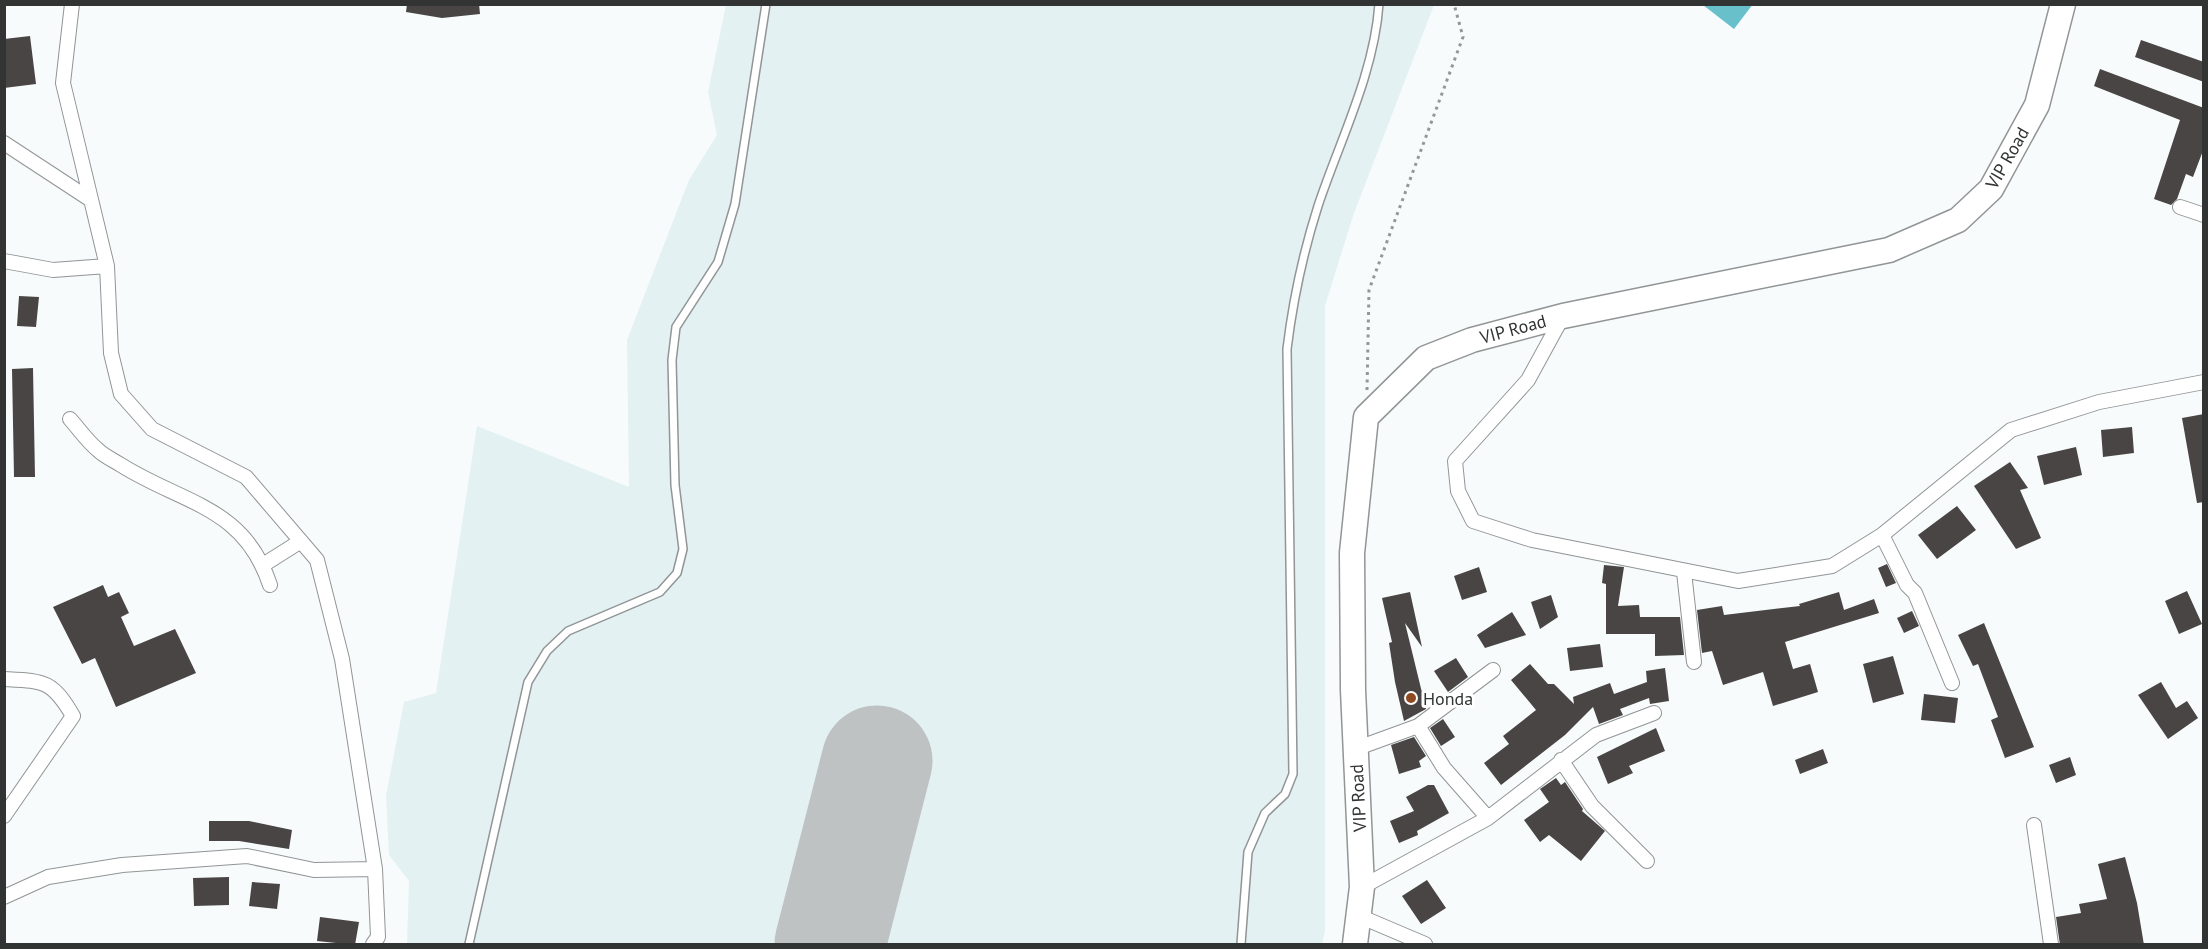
<svg xmlns="http://www.w3.org/2000/svg" width="2208" height="949" font-family="'PT Sans',sans-serif">
<style>
.built{fill:#e3f1f3}
.water{fill:#68c0cb}
.lines{fill:none;stroke-linecap:round;stroke-linejoin:round}
.runway{stroke:#bec2c2;stroke-width:111}
.building{fill:#494544}
.lane-casing{stroke:#919596;stroke-width:10}
.street-casing{stroke:#919596;stroke-width:16}
.highway-casing{stroke:#919596;stroke-width:27}
.path{stroke:#949798;stroke-width:3;stroke-dasharray:3 4.5;stroke-linecap:butt}
.lane{stroke:#fff;stroke-width:7}
.street{stroke:#fff;stroke-width:14}
.highway{stroke:#fff;stroke-width:24}
.poi-dot{fill:#8f4923;stroke:#fff;stroke-width:2}
.labels{text-anchor:middle;dominant-baseline:central;stroke-width:6;stroke-linejoin:round;paint-order:stroke}
.street-label{font-size:18px;fill:#323434;stroke:#fff}
.poi-label{font-size:18px;fill:#323434;stroke:#fff;text-anchor:start}
</style>
<rect width="100%" height="100%" fill="#f7fbfc"/>
<path class="built" d="M726 5H1434L1353 216 1325 306V931L1322 944H407L409 881 389 855 386 796 404 702 436 693 477 426 629 487 627 340 689 180 717 135 708 92Z"/>
<path class="water" d="M1753 4 1734 29 1703 5V4Z"/>
<g class="lines">
<path class="runway" d="M830 944 877 761"/>
</g>
<path class="building" d="M407 4H479L480 14 442 18 406 12Z
M30 36 36 84 4 88V39Z
M2141 40 2204 62V82L2135 57Z
M2100 69 2204 108V148L2193 177 2186 174 2177 199 2171 205 2154 199 2180 120 2094 86Z
M19 296 39 297 36 327 17 326Z
M33 368 35 477H14L12 369Z
M2204 414V502L2197 503 2182 418Z
M2132 427 2134 453 2103 457 2101 430Z
M2076 447 2082 475 2044 485 2037 456Z
M2010 462 2028 488 2020 490 2041 538 2016 549 1974 486Z
M1957 506 1976 530 1937 559 1918 535Z
M1887 564 1896 583 1886 587 1878 568Z
M1604 565 1624 567 1618 606 1639 605 1640 617H1680L1684 655 1655 656V634H1606V584L1602 583Z
M1479 567 1487 592 1462 600 1454 576Z
M103 585 108 597 119 592 129 613 121 617 134 646 175 629 196 673 116 707 95 658 82 664 53 607Z
M2187 591 2202 624 2179 634 2165 601Z
M1410 592 1422 647 1405 623 1426 709 1404 721 1395 682 1389 643 1392 642 1382 598Z
M1839 592 1844 610 1874 599 1879 613 1785 642 1793 669 1810 664 1818 692 1773 706 1763 672 1723 685 1712 651 1702 653 1697 610 1722 606 1724 615 1800 606 1799 604Z
M1551 595 1558 617 1540 629 1531 602Z
M1912 611 1919 626 1904 633 1897 618Z
M1512 612 1526 635 1485 648 1477 635Z
M1984 623 2034 747 2005 758 1991 720 1998 717 1978 664 1973 666 1958 635Z
M1600 644 1603 667 1570 671 1567 648Z
M1893 656 1904 694 1873 703 1863 664Z
M1456 658 1468 677 1448 692 1434 671Z
M1530 664 1548 684H1554L1574 704 1573 697 1610 683 1614 694 1647 682 1646 671 1665 668 1669 701 1650 704 1649 698 1620 709 1623 715 1599 724 1593 707 1565 735 1501 785 1484 763 1509 744 1503 736 1536 710 1511 680Z
M2161 682 2176 708 2187 701 2198 718 2168 739 2138 695Z
M1924 694 1958 698 1955 723 1921 720Z
M1443 719 1455 737 1441 746 1430 728Z
M1656 728 1665 751 1629 766 1633 773 1608 784 1597 757Z
M1414 737 1426 756 1419 761 1421 767 1399 774 1391 745Z
M1823 749 1828 763 1800 774 1795 760Z
M2070 757 2076 775 2056 783 2049 765Z
M1556 778 1561 785 1565 782 1583 809 1582 811 1605 831 1581 861 1549 835 1540 842 1524 820 1549 802 1540 789Z
M1428 785H1434L1449 813 1417 831 1418 835 1399 843 1390 821 1414 811 1406 797Z
M209 821H249L292 830 289 849 239 841H209Z
M2125 857 2137 903 2144 945H2060L2056 917 2081 913 2079 904 2107 899 2098 864Z
M229 877V905L194 906 193 878Z
M1427 880 1446 908 1421 924 1402 896Z
M252 882 280 884 277 909 249 906Z
M320 917 359 922 355 945 317 941Z"/>
<g class="lines">
<defs>
<path id="lane" d="M469 944 528 682 547 651 568 631 660 592 677 573 683 549 675 485 672 360 676 327 718 262 735 204 766 4
M1241 944 1248 852 1265 813 1285 794 1293 774 1287 349C1293 300 1303 253 1318 206 1340 140 1374 74 1379 4"/>
<path id="street" d="M72 4 63 83 107 266 111 353 121 394 152 429 246 477 317 560 342 659 375 869 378 937 373 944
M4 143 91 200
M2180 207 2204 215
M4 261 53 270 107 266
M1563 316 1528 380 1455 461 1458 491 1473 521 1532 540 1738 581 1832 566 1882 535 2011 430 2099 402 2204 382
M70 419C79 429 87 441 98 450 104 456 113 460 121 465 183 504 244 506 270 585
M1882 535 1907 585 1915 593 1952 683
M263 565 301 541
M1684 572 1694 662
M4 679C44 681 52 680 73 716L4 816
M1418 726 1444 768 1488 818
M1355 749 1418 726 1493 670
M1561 760 1592 806 1647 861
M2034 825 2051 944
M1362 887 1488 818 1596 735 1654 713
M4 897 48 877 122 865 247 856 314 870 375 869
M1359 916 1425 944"/>
<path id="highway" d="M1355 944 1362 887 1353 690 1352 553 1366 417 1426 358 1472 340 1563 316 1889 250 1958 220 1991 189 2037 105 2063 4"/>
</defs>
<use href="#lane" class="lane-casing"/>
<use href="#street" class="street-casing"/>
<use href="#highway" class="highway-casing"/>
<path class="path" d="M1367 390 1369 290 1463 37 1454 4"/>
<use href="#lane" class="lane"/>
<use href="#street" class="street"/>
<use href="#highway" class="highway"/>
</g>
<circle class="poi-dot" cx="1411" cy="698" r="6"/>
<g class="labels">
<g class="street-label">
<text transform="translate(2007 158) rotate(-60)">VIP Road</text>
<text transform="translate(1513 329) rotate(-15)">VIP Road</text>
<text transform="translate(1358 798) rotate(-93)">VIP Road</text>
</g>
<g class="poi-label">
<text x="1423" y="698">Honda</text>
</g>
</g>
<rect width="2208" height="949" fill="none" stroke="#323434" stroke-width="12"/>
</svg>
